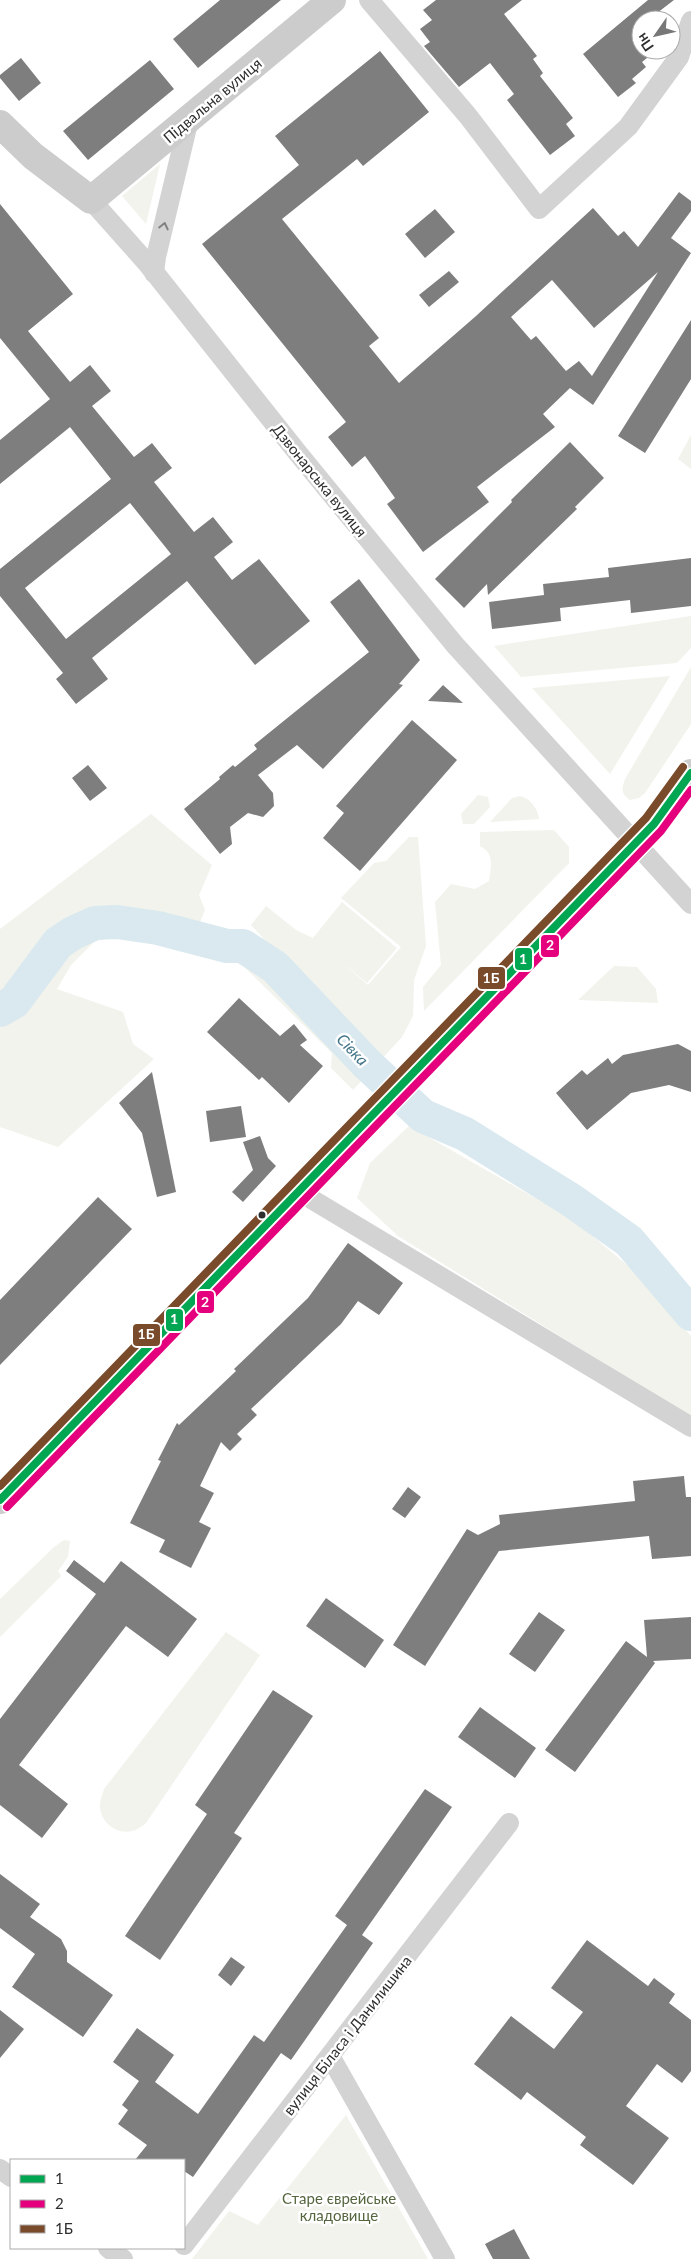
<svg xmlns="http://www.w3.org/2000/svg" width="691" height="2259" font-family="Lato,sans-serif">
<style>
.green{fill:#f1f3ec}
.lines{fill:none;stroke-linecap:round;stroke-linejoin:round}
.river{stroke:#dae9ef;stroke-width:34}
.building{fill:#7e7e7e;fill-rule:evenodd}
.street{stroke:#d3d3d3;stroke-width:20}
.secondary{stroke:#ccc;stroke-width:28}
.bus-1-casing{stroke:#fff;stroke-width:11}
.bus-2-casing{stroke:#fff;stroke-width:11}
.bus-3-casing{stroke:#fff;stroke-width:11}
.bus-1{stroke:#00a651;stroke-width:8}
.bus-2{stroke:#e5007d;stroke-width:8}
.bus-3{stroke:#7a4b2a;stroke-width:8}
.oneway{stroke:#808080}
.bus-dot{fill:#2e2e2e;stroke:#fff;stroke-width:2}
.labels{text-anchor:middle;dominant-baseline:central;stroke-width:5;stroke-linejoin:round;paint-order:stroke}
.street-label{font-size:15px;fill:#2e2e2e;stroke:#fff}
.park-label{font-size:15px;fill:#55663f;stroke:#fff}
.water-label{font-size:16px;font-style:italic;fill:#437589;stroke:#fff}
.line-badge{stroke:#fff;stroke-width:2}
.badge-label{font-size:14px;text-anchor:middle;font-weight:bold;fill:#fff}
</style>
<rect width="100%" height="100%" fill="#fff"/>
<path class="green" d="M160 164 146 224 122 196Z
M691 435V469L678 459Z
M691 616V648L677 663 521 677 494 646Z
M691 667V724L645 793 639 798 630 800C620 793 622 788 625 779Z
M670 676 610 774 532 688Z
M478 795 488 797 490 807 474 824H463L461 814Z
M520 796C530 798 538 809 539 819L490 822 512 798Z
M151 814 212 865 199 895 205 910 190 946 129 934 95 941 71 965 57 989 123 1012 133 1044 154 1059 58 1147 0 1127V929Z
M554 830 569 847V863L424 1011 423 987 441 965 435 902 451 884 475 889 489 881C491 866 495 854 480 846V832Z
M409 837H418L426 946 414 980 413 1016 402 1037 353 1090 331 1068 332 1053 231 954 263 938 251 925 266 906 296 930 313 938 342 902 397 948 367 983 338 959 368 985 401 947 341 898 374 863 386 861Z
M614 966 637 967 656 989 658 1003 578 1000Z
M409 1126 572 1219 633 1270 691 1336V1417L398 1236 357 1198 370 1163Z
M64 1540 70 1541 68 1557 58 1571 61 1576 0 1637V1599L53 1548Z
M226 1632 260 1655 146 1823C142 1826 137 1830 132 1831 116 1835 99 1821 100 1804 100 1800 103 1794 104 1789Z
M346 2115 428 2259H192L229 2211 258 2225Z"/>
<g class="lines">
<path class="river" d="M0 1010 14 1002 58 943 73 933 95 923 117 922 158 928 227 946H243L275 967 367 1064 423 1116 465 1134 571 1200 629 1241 691 1314"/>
</g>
<path class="building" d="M220 0H281L198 68 173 39Z
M436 0H522L504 14 537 56 533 59 543 73 540 76 573 118 566 124 575 136 550 155 507 100 514 94 490 63 459 87 424 46 430 42 420 29 432 20 423 10Z
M648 0H674L648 20H641V50H657L642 62 646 67 632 79 636 83 618 97 583 54Z
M380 51 429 112 363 166 357 159 282 219 379 338 369 346 399 383 476 316 593 208 618 236 624 231 638 247 679 192 691 201V211L671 238 691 253 593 405 570 388 543 414 555 427 477 487 489 502 423 552 387 504 395 498 365 456 352 467 328 437 346 422 202 244 299 165 275 136ZM658 272 592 376 579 361 566 371 536 336 531 340 511 317 552 280 594 328Z
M21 58 41 83 19 101 0 78V75Z
M150 60 174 89 88 160 63 131Z
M0 204 73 294 28 331 70 382 90 365 111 391 92 406 134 457 152 443 172 468 154 482 194 532 213 517 233 542 214 557 232 580 259 559 310 621 255 665 187 581 92 658 108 679 76 704 56 679 63 673 0 596V569L111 479 70 427 0 484V440L50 399 0 338ZM130 503 171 554 66 639 25 588Z
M435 209 455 232 425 258 405 234Z
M449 271 459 282 429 307 419 295Z
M691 320V379L645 453 618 436Z
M570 442 604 478 575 507 577 509 488 595 487 584 464 608 435 579 512 502 511 500Z
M691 558V606L631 613 630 600 560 608 561 621 492 629 489 602 544 595 543 584 609 577 608 568Z
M359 579 420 660 399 684 403 685 323 769 297 745 258 775 273 793 274 806 263 817 248 813 230 827 232 844 220 854 184 809 220 779 219 777 233 765 235 767 257 749 254 745 369 652 330 602Z
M443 685 463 703 428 701Z
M412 720 457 760 360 871 323 838 344 813 336 806Z
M88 765 107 788 90 801 72 778Z
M239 998 280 1036 294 1024 307 1040 300 1045 323 1066 289 1103 262 1077 259 1080 207 1032Z
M678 1044 691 1051V1092L669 1085 631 1093 587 1130 556 1093 582 1070 587 1075 608 1058 612 1064 623 1055Z
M152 1072 176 1192 157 1197 142 1133 119 1103Z
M241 1106 246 1137 210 1142 206 1111Z
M260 1136 268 1158 276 1166 243 1202 232 1192 253 1170 243 1142Z
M98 1197 132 1229 0 1365V1300Z
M348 1243 403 1283 379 1315 358 1301 341 1324 251 1409 257 1415 237 1434 242 1439 230 1451 221 1442 200 1486 214 1493 199 1522 211 1528 191 1568 159 1552 165 1540 130 1523 161 1461 158 1460 177 1423 179 1425 236 1371 234 1369 308 1298Z
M684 1476 686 1497H691V1556L652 1559 649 1536 499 1551 425 1666 393 1645 467 1529 478 1535 500 1524 499 1515 635 1501 633 1481Z
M408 1487 421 1497 405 1518 392 1509Z
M74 1560 104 1583 121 1561 197 1619 168 1657 126 1626 19 1765 68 1804 42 1838 0 1805V1719L96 1594 66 1571Z
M326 1598 384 1640 365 1668 306 1626Z
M539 1612 565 1630 535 1672 509 1654Z
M691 1617V1659L653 1661 655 1663 575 1772 545 1750 626 1641 647 1657 644 1620Z
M273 1690 313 1716 234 1833 242 1838 160 1960 125 1936 207 1814 195 1805Z
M480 1707 536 1748 515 1778 458 1737Z
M425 1789 452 1807 362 1935 373 1943 291 2060 281 2053 193 2177 184 2171V2160H135L147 2145 118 2124 128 2110 122 2105 139 2081 113 2062 137 2028 174 2055 155 2082 198 2114 254 2035 264 2042 347 1925 335 1916Z
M0 1874 40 1904 30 1917 61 1939 67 1951V1962L113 1995 83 2037 12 1987 35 1954 0 1928Z
M587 1940 648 1986 654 1978 675 1994 669 2003 691 2020V2071L682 2083 657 2064 626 2106 669 2138 633 2185 580 2145 586 2137 527 2092 521 2100 474 2064 511 2016 554 2049 583 2012 551 1988Z
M231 1957 245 1967 231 1986 218 1975Z
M0 2010 24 2029 0 2058Z
M514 2229 530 2259H493L485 2244Z"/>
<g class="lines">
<path class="street" d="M369 0 468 116 539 209 628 127 679 57 691 21
M91 200 147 263 297 452 455 645 691 904
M154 273 156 257 189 119
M298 1191 691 1427
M330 2056 445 2259
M0 2169 11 2177
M184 2245 509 1823
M108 2248 123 2259"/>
<path class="secondary" d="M0 124 33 156 91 200 332 0
M0 1500 654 824 691 773"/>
<defs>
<path id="bus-1" d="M0 1500 654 824 691 773"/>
<path id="bus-2" d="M7 1507 661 831 691 790"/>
<path id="bus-3" d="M0 1486 646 818 683 767"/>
</defs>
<use href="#bus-1" class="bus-1-casing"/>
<use href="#bus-2" class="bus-2-casing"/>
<use href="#bus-3" class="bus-3-casing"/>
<use href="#bus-1" class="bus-1"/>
<use href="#bus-2" class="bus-2"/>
<use href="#bus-3" class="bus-3"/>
</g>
<defs><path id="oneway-chevron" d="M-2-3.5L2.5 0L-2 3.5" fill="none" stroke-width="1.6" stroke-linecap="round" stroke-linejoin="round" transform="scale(1.25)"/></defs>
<use class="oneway" href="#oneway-chevron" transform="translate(164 226) rotate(-77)"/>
<circle class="bus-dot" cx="262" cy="1215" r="4.5"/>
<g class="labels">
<g class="street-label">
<text transform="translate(212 100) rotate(-40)">Підвальна вулиця</text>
<text transform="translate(320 480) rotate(51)">Дзвонарська вулиця</text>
<text transform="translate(347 2035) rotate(-52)">вулиця Біласа і Данилишина</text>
</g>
<g class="park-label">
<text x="339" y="2198">Старе єврейське<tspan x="339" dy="17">кладовище</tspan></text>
</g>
<g class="water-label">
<text transform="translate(353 1049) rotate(46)">Сівка</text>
</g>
</g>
<g class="line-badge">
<rect x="540" y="934" width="20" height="24" rx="5" fill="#e5007d"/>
<rect x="514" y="947" width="19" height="24" rx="5" fill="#00a651"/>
<rect x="477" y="966" width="29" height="24" rx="5" fill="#7a4b2a"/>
<rect x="196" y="1290" width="19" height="24" rx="5" fill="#e5007d"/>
<rect x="165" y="1308" width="19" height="24" rx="5" fill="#00a651"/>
<rect x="132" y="1323" width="29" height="24" rx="5" fill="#7a4b2a"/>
</g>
<g class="badge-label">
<text x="550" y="950">2</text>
<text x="523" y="964">1</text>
<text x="491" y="983">1Б</text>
<text x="205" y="1307">2</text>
<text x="174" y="1324">1</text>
<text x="146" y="1339">1Б</text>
</g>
<rect x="10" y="2159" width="175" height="90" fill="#ffffff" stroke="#ababab"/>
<rect x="20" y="2175" width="25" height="8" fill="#00a651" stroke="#ababab"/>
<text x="55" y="2184" font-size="15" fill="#2e2e2e">1</text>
<rect x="20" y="2200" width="25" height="8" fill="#e5007d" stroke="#ababab"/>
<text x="55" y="2209" font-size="15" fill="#2e2e2e">2</text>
<rect x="20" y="2225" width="25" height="8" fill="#7a4b2a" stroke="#ababab"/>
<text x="55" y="2234" font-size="15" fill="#2e2e2e">1Б</text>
<g transform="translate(656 35) rotate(236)"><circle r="24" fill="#ffffff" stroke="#ababab"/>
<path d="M0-4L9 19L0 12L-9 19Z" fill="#777777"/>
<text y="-8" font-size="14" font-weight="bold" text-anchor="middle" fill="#2e2e2e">Пн</text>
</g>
</svg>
